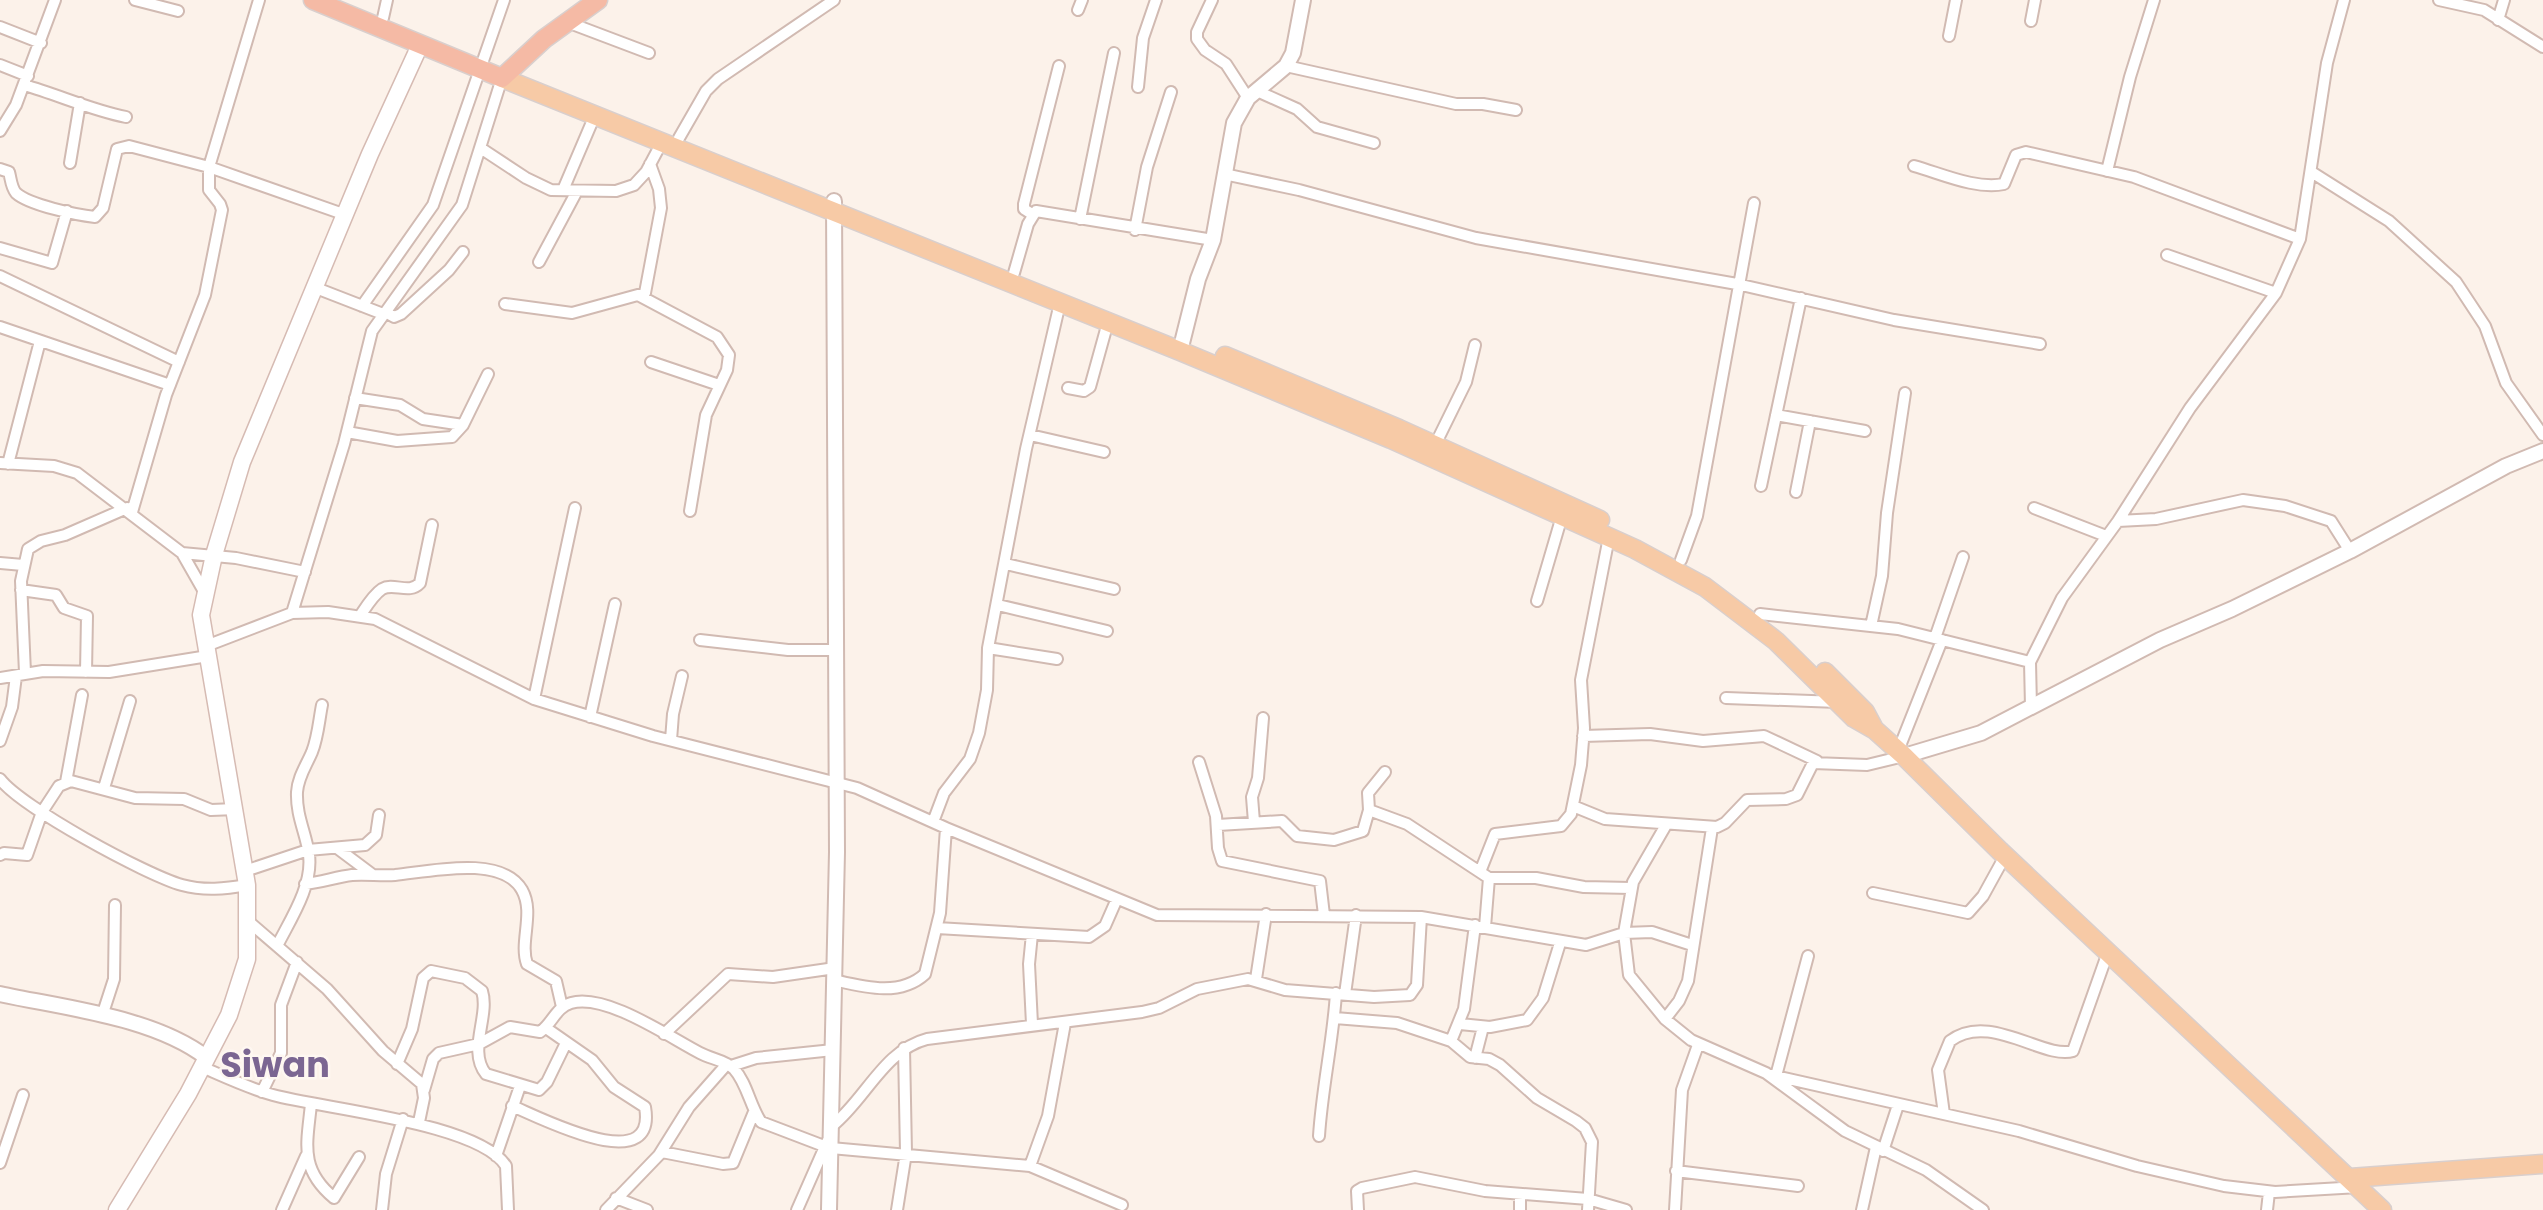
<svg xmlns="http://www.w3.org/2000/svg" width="2543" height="1210" font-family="Poppins,sans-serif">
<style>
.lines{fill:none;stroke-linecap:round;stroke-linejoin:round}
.minor-casing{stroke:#d1bab2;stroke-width:14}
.tertiary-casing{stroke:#d1bab2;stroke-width:18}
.secondary-casing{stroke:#d6bbb3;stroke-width:19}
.primary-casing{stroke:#d9cfcd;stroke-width:21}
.trunk-casing{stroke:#d9cfcd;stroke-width:21}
.minor{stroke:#fff;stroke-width:10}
.tertiary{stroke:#fff;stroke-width:14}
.secondary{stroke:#fff;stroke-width:16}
.primary{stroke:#f7caa6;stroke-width:18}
.trunk{stroke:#f5baa5;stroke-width:18}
.labels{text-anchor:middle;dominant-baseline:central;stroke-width:5;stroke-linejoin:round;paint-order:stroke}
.town-label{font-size:35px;font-weight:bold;fill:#7b6692;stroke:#fef7f1}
</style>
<rect width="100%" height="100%" fill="#fcf2ea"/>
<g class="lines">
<defs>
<path id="minor" d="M135 0 178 11
M1212 0 1197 32V39L1205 50 1226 64 1248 98
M2439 0 2484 10 2543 47
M1078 10 1082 0
M383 18 387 0
M2498 20 2504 0
M2031 21 2035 0
M567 22 649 53
M0 27 41 43
M1949 36 1956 0
M0 65 28 76
M1286 66 1456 104H1483L1516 110
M24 85C59 95 91 110 126 117
M1138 87 1143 38 1156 0
M1257 91 1297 109 1317 127 1374 143
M0 131 16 105 55 0
M679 138 706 91 718 79 834 0
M482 149 526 178 551 190 616 191 634 185 646 172 662 142
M70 163 80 103
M1914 166C1940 173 1976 190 2004 184L2016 155 2026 152 2134 177 2300 239
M0 169 9 172C11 179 11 187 16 193 29 205 77 215 95 217L103 208 117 149 129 146 209 167 346 215
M2107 171 2130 77 2154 0
M2313 173 2389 221 2456 282 2485 326 2506 383 2543 435
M1224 174 1299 190 1476 238 1737 284 1894 320 2040 344
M563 190 595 115
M1032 214 1024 209V204L1059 66
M1080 219 1114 53
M1135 230 1147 167 1171 92
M0 248 52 263 67 211
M2167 255 2276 293
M539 262 577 191
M1014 273 1028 224 1036 211 1213 240
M0 276 179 362
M316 288 383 314
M640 296 717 337 729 355 727 370 706 415 690 511
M505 304 572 313 645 293 661 208 659 189 650 164
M362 306 433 205 504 0
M385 312 394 317 401 314 449 270 463 252
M0 327 170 385
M651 362 719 385
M1068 388 1084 391 1090 387 1108 322
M355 398 400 405 423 419 463 425
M1776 415 1865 431
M347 432 397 441 452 437 463 425 488 374
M1030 435 1104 452
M1435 445 1466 382 1475 345
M0 463 54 466 77 473 182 553
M8 464 40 341
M1761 486 1801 298
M1796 492 1810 421
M2034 508 2106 536
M132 512 166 395 205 295 222 210 220 204 209 190V167L259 0
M2118 521 2156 519 2243 500 2285 506 2331 521 2350 551
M1681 560 1697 516 1754 203
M0 563 23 565
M1006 564 1114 589
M21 590 56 595 64 608 87 616 86 672
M206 595 182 553 236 558 305 572
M1537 601 1562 516
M998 605 1107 631
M292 613 344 444 372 331 462 205 502 78
M1760 614 1898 629 2030 662
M360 616C366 607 373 595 382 589 394 582 409 595 420 583L432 525
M1871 626 1882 576 1887 513 1905 393
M1935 638 1963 557
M700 640 788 650H837
M206 646 292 613 328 612 375 619 534 699 653 736 857 788 946 828 1157 915 1421 917 1586 945 1624 933 1629 975 1665 1019 1691 1040 1766 1073 1845 1131 1926 1170 1983 1210
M988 648 1057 659
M25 673 21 581 28 549 41 541 65 535 127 508
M0 678 43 671 109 672 208 656
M1726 698 1838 702
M534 699 575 508
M2031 707 2030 662 2062 598 2118 521 2190 408 2276 293 2300 239 2327 63 2344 0
M590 717 615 604
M1583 736 1650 734 1703 741 1764 736 1817 761
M671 740 673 714 682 676
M0 741 12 707 16 676
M1898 751 1942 640
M1199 762 1216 816 1218 848 1222 861 1320 881 1324 915
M1385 772 1368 793 1369 810 1407 824 1489 878H1536L1584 887 1631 888
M0 779C21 807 146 875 182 885 204 891 225 889 247 885
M66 782 82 695
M104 788 130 701
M1573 806 1605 819 1717 827 1725 823 1747 800 1786 799 1797 795 1813 763 1867 765 1904 756
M933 822 944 793 970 759 979 733 987 690 988 648 1026 449 1060 303
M1254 822 1252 797 1258 778 1263 718
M1218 825 1282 821 1297 836 1334 840 1363 831 1369 810
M1666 825 1633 882 1624 933 1652 932 1692 945
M337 848 373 875
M0 855 4 853 27 855 42 812 59 786 71 781 135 798 184 799 211 810 236 809
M245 871 308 850 365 845 376 835 379 815
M1480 872 1495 834 1561 826 1571 814 1581 765 1584 728 1581 680 1609 537
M305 884C321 882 337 877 352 875 367 874 381 876 395 875 427 872 502 854 522 890 535 913 519 942 527 964L556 981 562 1007
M1873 893 1968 913 1983 896 2005 856
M248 921 327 989 383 1051 422 1084 424 1098 419 1122
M1485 927 1489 878
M937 928 1089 937 1105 926 1116 901
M1032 934 1029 964 1032 1024
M277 946C290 920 313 886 309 855 306 833 296 816 297 792 298 777 306 766 312 752 318 737 319 720 322 705
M1256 979 1266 914
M834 980C864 987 900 997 925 974L940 913 946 828
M1345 994 1356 915
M102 1016 114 979 115 905
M1335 1018 1397 1023 1451 1041 1470 1057 1489 1059 1500 1065 1537 1098 1576 1121 1585 1128 1592 1142 1588 1210
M1665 1019 1679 1001 1688 981 1712 828
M1460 1024 1490 1027 1527 1020 1543 998 1560 943
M664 1034 728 974 773 977 835 968
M1451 1041 1464 1009 1475 925
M1475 1058 1483 1027
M397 1064 412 1029 423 978 431 971 465 978 482 991C490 1016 467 1051 486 1074L539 1090 547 1082 566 1043
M731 1066 756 1058 833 1050
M202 1067C225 1077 248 1088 273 1095 324 1109 479 1123 506 1166L508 1210
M1771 1075 2019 1131 2137 1166 2224 1186 2275 1192 2359 1187
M1776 1076 1808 956
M424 1090 433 1059 439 1053 479 1044 510 1027 540 1032C552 1024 556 1007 571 1003 606 993 669 1037 700 1053 711 1059 725 1060 734 1069 747 1083 750 1106 761 1122L824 1146
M262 1092 281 1053V1005L297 962
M311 1104C307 1144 299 1169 334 1198L359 1157
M512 1106C537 1116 658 1180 645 1107L614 1087 592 1060 546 1028
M1944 1114 1938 1070 1950 1041C1989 1011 2044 1060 2073 1051L2108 952
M832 1126C865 1100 884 1050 927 1039L1142 1012 1159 1008 1197 989 1248 979 1285 990 1374 997 1410 995 1417 985 1421 917
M1319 1136C1322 1088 1333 1041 1336 993
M831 1148 1030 1166 1122 1205
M1883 1151 1898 1105
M662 1152 723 1164 733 1163 754 1112
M496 1156 520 1086
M0 1163 23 1095
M1030 1166 1048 1116 1065 1023
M1676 1171 1798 1186
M616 1198 647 1210
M282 1210 306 1156
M382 1210 386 1174 403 1119
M606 1210 659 1155 689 1107 727 1064
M797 1210 827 1142
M897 1210 906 1153 904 1048
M1358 1210 1357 1191 1362 1188 1415 1177 1485 1191 1588 1199 1626 1210
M1520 1210V1194
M1675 1210 1682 1090 1698 1045
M1862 1210 1876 1147
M2267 1210 2269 1192"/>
<path id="tertiary" d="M1180 351 1198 279 1213 240 1234 123 1248 98 1286 66 1293 53 1303 0
M1904 756 1981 733 2160 640 2232 609 2350 551 2506 466 2543 451
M0 994C64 1008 154 1017 207 1058
M829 1210 837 852 834 201"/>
<path id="secondary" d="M117 1210 188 1094 229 1015 247 959V885L201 615 214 555 242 462 370 154 420 45"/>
<path id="primary" d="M502 78 1180 351 1391 439 1635 549 1705 587 1776 641 1854 718 1875 730 1904 756 2000 851 2382 1210
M1225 356 1399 429 1600 520
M1825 672 1865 712 1873 727
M2350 1178 2543 1164"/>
<path id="trunk" d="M313 0 502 78 544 39 598 0"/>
</defs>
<use href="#minor" class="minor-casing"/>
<use href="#tertiary" class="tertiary-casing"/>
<use href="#secondary" class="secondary-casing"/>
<use href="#primary" class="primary-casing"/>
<use href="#trunk" class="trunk-casing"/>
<use href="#minor" class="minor"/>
<use href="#tertiary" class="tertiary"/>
<use href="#secondary" class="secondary"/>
<use href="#primary" class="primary"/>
<use href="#trunk" class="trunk"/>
</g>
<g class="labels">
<g class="town-label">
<text x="275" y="1064">Siwan</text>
</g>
</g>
</svg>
